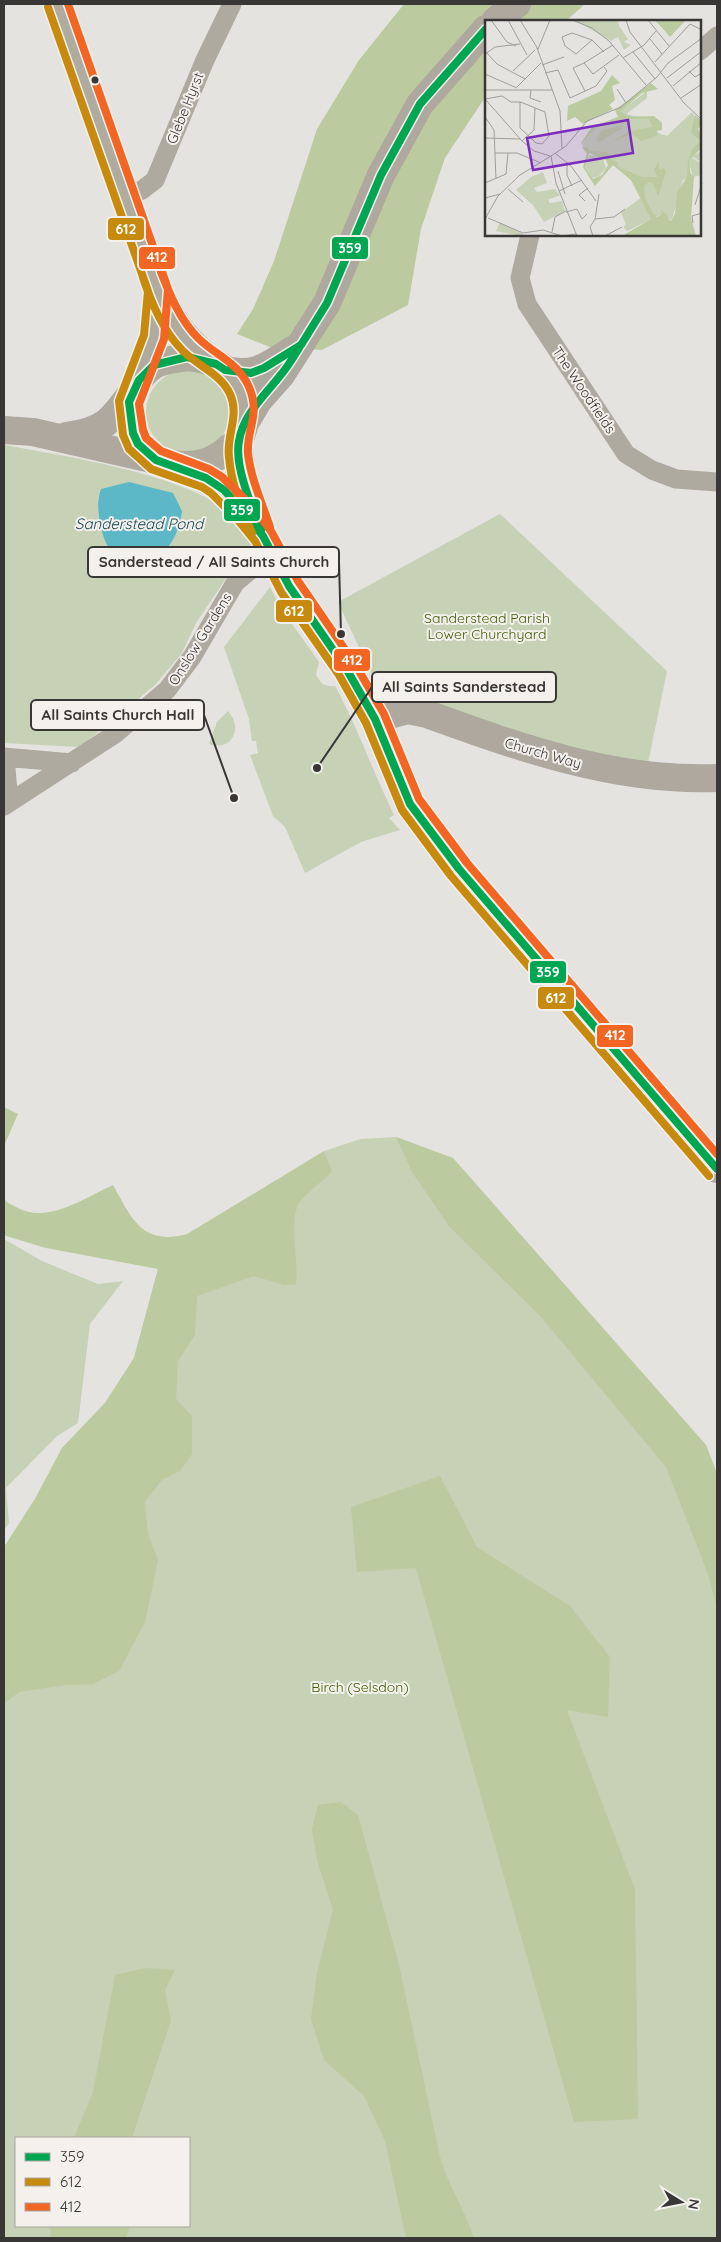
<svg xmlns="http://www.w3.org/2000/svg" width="721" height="2242" font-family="Quicksand,sans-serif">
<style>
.green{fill:#c6d1b5;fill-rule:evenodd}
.forest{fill:#bbcb9f}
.water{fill:#5cb7c7}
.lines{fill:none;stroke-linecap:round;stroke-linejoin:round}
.street{stroke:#afaaa0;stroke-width:19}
.secondary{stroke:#aea89f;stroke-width:28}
.primary{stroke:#afab9f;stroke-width:28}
.bus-1-casing{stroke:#f4f0ec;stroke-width:11}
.bus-2-casing{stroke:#f4f0ec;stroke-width:11}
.bus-3-casing{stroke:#f4f0ec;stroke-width:11}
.bus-1{stroke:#00a651;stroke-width:8}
.bus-2{stroke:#c78a0e;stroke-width:8}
.bus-3{stroke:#f26522;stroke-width:8}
.bus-dot{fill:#383736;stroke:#f4f0ec;stroke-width:2}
.labels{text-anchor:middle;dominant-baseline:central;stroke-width:4;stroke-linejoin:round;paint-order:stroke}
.street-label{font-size:14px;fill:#383736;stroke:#f4f0ec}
.park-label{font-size:14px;fill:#425e06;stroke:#f4f0ec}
.water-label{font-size:15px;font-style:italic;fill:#104550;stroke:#f4f0ec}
.inset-road{fill:none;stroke:#a09e9c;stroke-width:1}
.view{fill:#7b2cbf;fill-opacity:0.15;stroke:#7b2cbf;stroke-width:2.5}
.inset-edge{fill:none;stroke:#383736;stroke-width:2.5}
.leader{fill:none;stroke:#383736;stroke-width:2}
.callout-dot{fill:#383736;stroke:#f4f0ec;stroke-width:2}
.callout{fill:#f4f0ec;stroke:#383736;stroke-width:2}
.callout-label{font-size:15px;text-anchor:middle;font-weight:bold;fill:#383736}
.line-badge{stroke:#f4f0ec;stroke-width:2}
.badge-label{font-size:14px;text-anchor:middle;font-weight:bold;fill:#fff}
</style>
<rect width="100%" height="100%" fill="#e5e3e0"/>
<path class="green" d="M146 412a42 42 0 1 1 84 0a42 42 0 1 1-84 0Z
M4 445C64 456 162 471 214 502 231 512 242 529 253 544L233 568 196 623 182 653 155 685 80 747 4 743Z
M500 514 667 671 648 763 558 745 489 724 413 694 382 697 338 602Z
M270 587 282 610 319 662 316 675C321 684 325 687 335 686 358 728 373 772 394 815L389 818 400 830 361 842 305 873 285 827 273 816 250 755 258 753 256 741H252L249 719 224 647Z
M228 711C244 729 231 752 209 744L217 722Z
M396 1137 453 1158 706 1445 717 1474V2238H4V1547L35 1499 62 1448 105 1403 134 1358 158 1269 324 1151 360 1139ZM16 2138H189V2226H16Z
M4 1239 42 1261 98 1284 123 1281 90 1324 78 1423 57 1436 6 1488 9 1523 4 1531Z"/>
<path class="forest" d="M404 4H585L566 21H486V96L445 158 421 229 408 305 322 350 270 347 237 334 253 309 274 261 317 129 359 60Z
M4 1107 18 1114 4 1146Z
M396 1137 453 1158 706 1445 717 1474V1608L708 1574 666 1467 542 1318 449 1226 412 1172Z
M324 1151 332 1172C324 1180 302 1196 298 1205 289 1224 299 1262 296 1284L284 1285 254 1276 197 1296 195 1335 178 1361 176 1399 192 1416V1454L180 1471 162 1480 145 1502 148 1534 158 1560 145 1622 119 1671 93 1684 66 1685 19 1692 4 1704V1547L35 1499 62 1448 105 1403 134 1358 158 1269 46 1248 6 1236 4 1234V1198C6 1203 11 1204 16 1207 47 1225 84 1198 113 1185 132 1219 142 1246 187 1234Z
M440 1476 477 1547 570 1606 610 1657 608 1717 567 1710 635 1890 638 2119 574 2122 416 1568 357 1572 351 1507Z
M341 1802 358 1815 399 1965 440 2157C448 2185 465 2210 474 2238H406L385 2141 364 2096 324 2060 311 2019 317 1973 333 1910 317 1860 312 1829 318 1805Z
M147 1968 175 1970 165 1990 171 2020 132 2138H74L93 2092 115 1975Z
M50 2226H130L126 2238H51Z"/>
<path class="water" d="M129 482 173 493 182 511C175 570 112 590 100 523 98 510 97 501 101 489Z"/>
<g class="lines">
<path class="street" d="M700 51 717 36
M124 198 142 190 155 180 205 60 232 4
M530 235 520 278 527 304 626 454 652 470 676 479 717 482
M4 757 72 763
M5 757 9 803
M4 806 115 734 167 690 192 657 235 583 253 568 273 558"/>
<path class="secondary" d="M495 21 517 4
M225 370C255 377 267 366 292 350
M242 428 258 401 281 375 327 303 381 175 420 104 486 29
M4 430 33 432 156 460
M67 436C105 431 112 420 133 391
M375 719 408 710 427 714C521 748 616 782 717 778"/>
<path class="primary" d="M57 4 158 290C175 326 185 340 216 364
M187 357C197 358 208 360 217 364 242 377 253 417 238 442 236 444 232 446 229 448 212 464 193 467 169 464 123 457 117 389 154 365 163 360 177 359 187 357Z
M139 380 154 337 158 292
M238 443 244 487 263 536 289 586 347 670 375 719 410 804 459 869 717 1169
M176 467C214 482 224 486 249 519"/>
<defs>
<path id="bus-1" d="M486 29 420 104 381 175 327 303 301 345 264 368 251 373 225 370 216 364 187 357 154 365 139 380 129 402 133 433 138 444 156 460 206 478 224 490 244 512 263 536 289 586 347 670 375 719 410 804 459 869 717 1169
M261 530C252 507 234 466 239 441 243 415 264 396 279 377 287 368 293 358 299 348"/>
<path id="bus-2" d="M48 7 148 291 144 335 119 401 123 435 129 449 151 469 202 487 211 493 237 519 255 541 281 592 339 675 366 723 402 810 451 876 709 1176
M143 278C152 304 163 331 183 351 198 366 221 374 230 394 240 416 226 435 229 457 231 484 242 509 252 533"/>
<path id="bus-3" d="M68 4 168 289 164 339 139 404 143 430 146 438 161 451 209 469 222 477 252 506 271 531 298 581 355 664 384 714 419 799 467 863 717 1154
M161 272C170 295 180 320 198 338 215 355 239 363 249 387 261 415 246 429 248 454 251 479 262 503 270 527"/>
</defs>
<use href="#bus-1" class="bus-1-casing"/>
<use href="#bus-2" class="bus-2-casing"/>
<use href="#bus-3" class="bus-3-casing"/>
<use href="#bus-1" class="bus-1"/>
<use href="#bus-2" class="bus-2"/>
<use href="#bus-3" class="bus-3"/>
</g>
<circle class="bus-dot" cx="95" cy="80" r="4.5"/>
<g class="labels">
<g class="street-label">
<text transform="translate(185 108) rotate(-68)">Glebe Hyrst</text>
<text transform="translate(584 390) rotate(56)">The Woodfields</text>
<text transform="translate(200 639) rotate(-58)">Onslow Gardens</text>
<text transform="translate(543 753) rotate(16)">Church Way</text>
</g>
<g class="park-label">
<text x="487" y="618">Sanderstead Parish<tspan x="487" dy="16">Lower Churchyard</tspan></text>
<text x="360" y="1687">Birch (Selsdon)</text>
</g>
<g class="water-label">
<text x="139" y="523">Sanderstead Pond</text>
</g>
</g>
<g transform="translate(485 20)">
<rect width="216" height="216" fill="#e5e3e0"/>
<path d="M89 0H133L134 6 143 19 139 22 146 25 139 30 133 17 126 21ZM162 71V78L140 95 165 97 173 113 182 116 207 92 216 106 213 109 216 128 210 135 216 131V142L208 137 207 138 216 143V155L208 157 204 143 206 157 198 160 187 200 177 194 142 211 138 207 141 205 136 192 156 178 146 160 121 139H118L121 148 114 156 107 158 100 146 104 135H111L102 132 96 123 107 107 133 97 132 94ZM58 152 62 163 49 168 52 172 70 169 75 175 63 180 65 183 77 181 80 191 59 202 48 185 31 170 46 157ZM15 202 38 214 37 216 11 211Z" fill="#c6d1b5"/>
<path d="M170 0H201L185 17ZM127 55 135 63 127 66 130 80 124 85 128 89 98 104 90 97 82 101 83 86 116 71ZM166 63 173 69 157 73 135 92 149 97 169 96 177 103V110L171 111 173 115 156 121 147 114 126 122 145 111 168 107 164 99H138L113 106 96 123 107 107 133 97 130 90ZM210 95 217 101 213 109 216 115V128L204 140 205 153 209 157 206 198 211 216H137L166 199 146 160 128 145 110 166 98 147 102 134 97 127H103L105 131 122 132 127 140 133 142V147L157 157H173L169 150 174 141V150L179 148 181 152 173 176 168 163 164 162 159 166 160 178 168 194 172 197 177 194 176 189 186 201 190 194 192 173 202 157 203 141 207 129 216 121 206 113ZM104 133 121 140 123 145 117 155 108 159 100 147ZM138 105V108L113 123 111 119 117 110Z" fill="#bbcb9f" fill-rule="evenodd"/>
<path class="inset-road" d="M6 0 22 22 31 26M23 0 42 35M35 0 53 29M87 0 107 8 124 21 161 65M141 0 145 12 199 83 217 100M163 0 184 26M165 19 177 34M107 20 91 34 80 26 77 17 87 13 107 20 119 32M52 28 75 91 77 128M53 29 65 0M0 31 12 44 40 59M148 32 170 59M0 34 10 27 35 24M138 38 159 25 171 11M170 42 205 4 217 10M99 43 128 25M57 45 79 37M28 51 50 30M204 51 210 57 217 53M60 53 73 50 85 78 111 66 122 51 119 47M0 54 32 68M182 58 217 31M188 66 217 42M32 67 56 43M132 69 141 83M0 70H67M46 70 45 78 56 82M100 71 88 48 99 43 108 54 134 35M196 78 217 64M0 79 17 76 26 82H35L38 83 60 92 64 116 57 124 51 123 35 108V82M0 79 37 121 49 131 65 136M0 97 9 110 11 159M0 118 35 119M37 121 49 110 50 88M10 133H32L56 143M71 134 86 146 111 181M66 136 81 126 102 101 136 87 172 57 183 43 217 18M66 136 71 163 92 216M82 142V155L87 166M73 151 80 174M0 163 21 154 23 133M23 169 38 182M74 171 97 160M0 178 15 174M100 181 94 175 103 168M210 185 217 163M81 192 92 189 97 199 102 194M3 198 38 213 58 210 77 216 91 214M0 199 13 176 35 155 66 136M110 199 129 197 140 189M208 203 207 196 217 193M67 212 70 197 81 191M108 216 105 207 110 199 114 174M120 216 137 207"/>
<path class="view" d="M143 100 148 133 48 150 42 118Z"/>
<rect width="216" height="216" class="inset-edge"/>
</g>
<path class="leader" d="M341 634L339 562M317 768L372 687M234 798L204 715"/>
<g class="callout-dot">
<circle cx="341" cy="634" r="5"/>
<circle cx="317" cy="768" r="5"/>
<circle cx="234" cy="798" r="5"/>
</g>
<g class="callout">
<rect x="88" y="547" width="251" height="30" rx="5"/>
<rect x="372" y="672" width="184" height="30" rx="5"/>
<rect x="31" y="700" width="173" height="30" rx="5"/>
</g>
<g class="callout-label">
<text x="214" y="567">Sanderstead / All Saints Church</text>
<text x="464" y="692">All Saints Sanderstead</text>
<text x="118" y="720">All Saints Church Hall</text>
</g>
<g class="line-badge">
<rect x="107" y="217" width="38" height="24" rx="5" fill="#c78a0e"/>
<rect x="331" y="236" width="38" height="24" rx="5" fill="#00a651"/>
<rect x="138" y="246" width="38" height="24" rx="5" fill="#f26522"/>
<rect x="223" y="498" width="38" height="24" rx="5" fill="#00a651"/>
<rect x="275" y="599" width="38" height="24" rx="5" fill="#c78a0e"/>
<rect x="333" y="648" width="38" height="24" rx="5" fill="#f26522"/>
<rect x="529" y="960" width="38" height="24" rx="5" fill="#00a651"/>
<rect x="537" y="986" width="38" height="24" rx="5" fill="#c78a0e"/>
<rect x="596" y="1024" width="38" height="24" rx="5" fill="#f26522"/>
</g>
<g class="badge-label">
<text x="126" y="234">612</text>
<text x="350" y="253">359</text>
<text x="157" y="262">412</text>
<text x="242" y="515">359</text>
<text x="294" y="616">612</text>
<text x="352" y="665">412</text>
<text x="548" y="977">359</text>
<text x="556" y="1003">612</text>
<text x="615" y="1040">412</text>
</g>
<rect width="721" height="2242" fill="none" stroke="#383736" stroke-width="10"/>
<rect x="15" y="2137" width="175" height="90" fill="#f4f0ec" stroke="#a9a6a3"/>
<rect x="25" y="2153" width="25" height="8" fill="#00a651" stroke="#a9a6a3"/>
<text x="60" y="2162" font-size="15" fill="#383736">359</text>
<rect x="25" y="2178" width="25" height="8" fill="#c78a0e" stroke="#a9a6a3"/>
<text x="60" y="2187" font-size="15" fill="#383736">612</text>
<rect x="25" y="2203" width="25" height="8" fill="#f26522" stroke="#a9a6a3"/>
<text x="60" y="2212" font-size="15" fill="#383736">412</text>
<g transform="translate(681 2202) rotate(100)" stroke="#f4f0ec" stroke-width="4" paint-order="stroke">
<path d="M0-4L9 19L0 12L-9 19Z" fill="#383736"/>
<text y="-8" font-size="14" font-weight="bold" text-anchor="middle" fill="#383736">N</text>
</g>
</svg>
